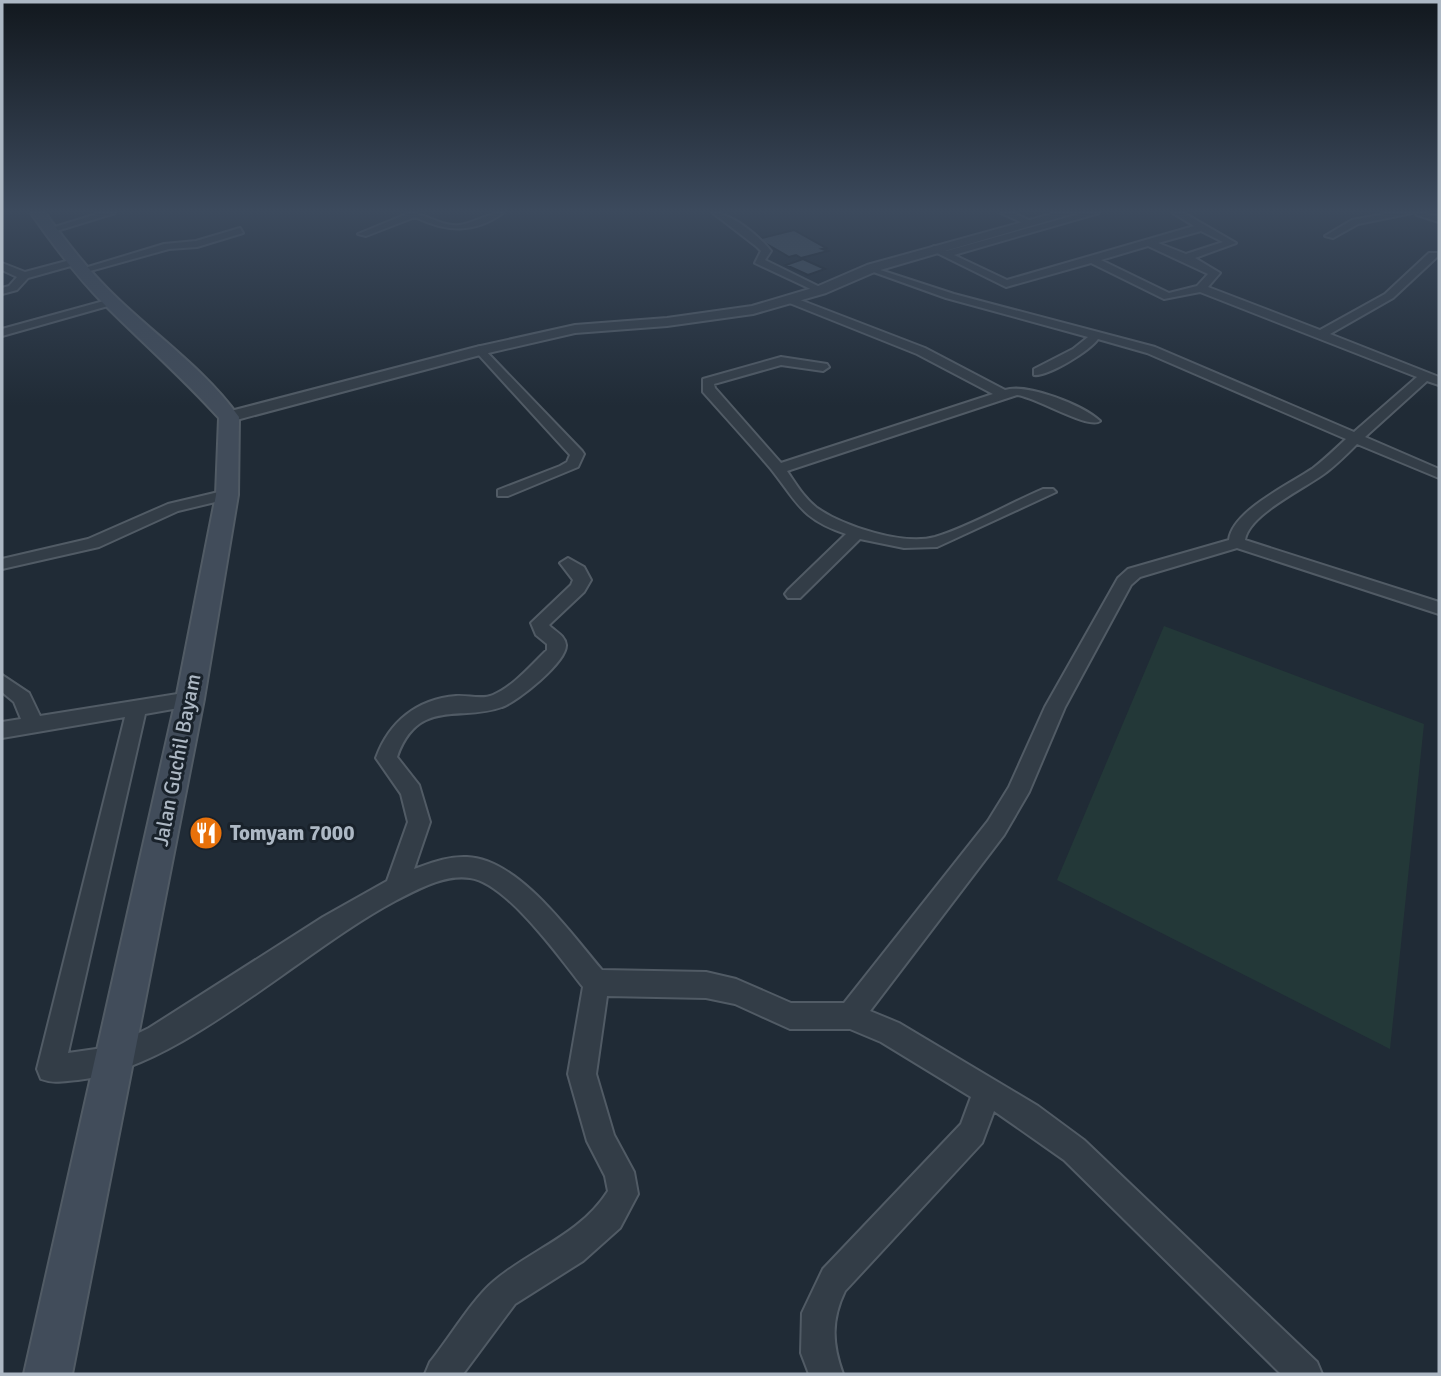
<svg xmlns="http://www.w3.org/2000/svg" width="1441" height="1376" font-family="Signika,sans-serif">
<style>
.green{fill:#233838}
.building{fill:#43515e;stroke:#1b242d;stroke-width:2}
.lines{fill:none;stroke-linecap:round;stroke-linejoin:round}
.minor-casing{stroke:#515b65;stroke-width:4}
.tertiary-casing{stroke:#515b65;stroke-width:4}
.secondary-casing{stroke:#515b65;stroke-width:4}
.minor{fill:#333d47;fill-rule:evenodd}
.tertiary{fill:#333d47;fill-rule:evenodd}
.secondary{fill:#414c5a;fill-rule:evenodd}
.labels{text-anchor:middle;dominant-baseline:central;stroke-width:6;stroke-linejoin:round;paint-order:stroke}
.street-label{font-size:21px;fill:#adb8c4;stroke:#19222b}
.poi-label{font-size:21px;font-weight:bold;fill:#adb8c4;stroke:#19222b;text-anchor:start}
</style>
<rect width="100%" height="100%" fill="#202b36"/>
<path class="green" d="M1164 626 1424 724 1390 1049 1057 880Z"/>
<path class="building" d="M794 230 826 248 822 249 828 251 801 258 796 255 789 257 758 239Z
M803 259 825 269 808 275 786 265Z"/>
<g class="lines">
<defs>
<path id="minor" d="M100 213H115L50 233 45 230Z
M409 213C426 213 441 227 459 225 475 223 487 213 503 213 474 234 446 232 415 217L366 236 358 234Z
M713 213C732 213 759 236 771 251L765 260 826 290 817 292 755 263 761 251 757 247Z
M1001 213H1014L1035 223 1027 225Z
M1083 213H1099L954 255 1007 280 1194 226 1173 213H1184L1236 243 1195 258 1220 273 1208 287 1320 330 1385 294 1429 253H1437V257L1393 298 1330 334 1439 377V385L1427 381 1365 437 1439 469V478L1357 444C1347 454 1336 465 1324 474 1305 488 1248 515 1245 540L1439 602V614L1237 548 1140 577 1131 585 1065 707 1029 792 1004 835 870 1011 899 1023 1038 1106 1084 1140 1317 1362 1322 1374H1281L1064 1160 994 1111 982 1143 845 1291C831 1320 832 1344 843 1374H809L801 1353 802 1313 823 1269 961 1124 971 1097 881 1042 850 1029H790L735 1004 706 998 607 996 596 1074 614 1135 634 1172 638 1194 620 1228 583 1261 515 1304 463 1374H425L430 1362C448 1340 473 1298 494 1281 532 1249 580 1235 608 1191L605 1176 587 1141 568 1074 583 987C560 958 507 883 470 878 444 874 417 890 395 901 301 951 180 1069 78 1080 65 1081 54 1084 41 1079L37 1069 125 717 2 738V722L21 719 14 702 2 692V675L29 693 40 716 190 692 197 694 200 699 197 704 190 706 145 714 68 1053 110 1047 149 1028 323 917 387 881 408 822 401 794 376 758C389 722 417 699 456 696 468 695 482 700 493 695 514 686 531 665 547 650V644L536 635 531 623 571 585 573 580 560 563 568 558 584 567 591 580 584 592 549 625C554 631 565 635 566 645 567 662 517 702 502 707 462 722 418 697 397 757L419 785 430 822 414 869C431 863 448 856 467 857 519 859 571 934 602 970L706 972 736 979 791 1003H844L988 821 1009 787 1045 707 1118 578 1128 569 1229 540C1232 511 1290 484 1312 469 1324 460 1335 449 1346 439L1147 353 1098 339C1090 351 1047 377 1034 375V369L1073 349 1088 337 946 298 868 270V266L954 294 1155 347 1354 432 1417 377 1200 292 1164 299 1091 263 1006 287 929 249 934 246 946 251ZM1201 231 1223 242 1186 254 1158 243ZM1148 246 1208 274 1197 286 1169 293 1101 260Z
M1390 213H1412L1358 224 1333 238 1325 236 1352 220Z
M1416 213 1439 216V222L1417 215Z
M240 228 243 233 197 247 169 249 83 273 78 270 164 244 196 241Z
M74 259 78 260V264L28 278 17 290 2 294V288L9 286 17 277 2 270V263L25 272Z
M787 298H795L925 348 1005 390C1027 383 1083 405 1100 421 1089 430 1036 397 1017 395L787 471C796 484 804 498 817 508 843 526 903 546 935 537 971 526 1008 504 1043 489H1053L1056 492 937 547 904 548 860 539 800 598H788L785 594 788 590 846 534C801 519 798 503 771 469 749 443 726 418 703 392V379L781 357 827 364 829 367 823 371 781 365 714 384 715 388 781 463 993 394 917 354 787 302Z
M111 299 115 300V304L2 336V329Z
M481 346 582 451 584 454 578 467 508 496H498V490L560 466 567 462 570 455 477 353V347Z
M227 490 232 492V498L178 511 99 547 2 569V559L88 539 168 504Z"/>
<path id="tertiary" d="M1055 213H1075L877 271 826 293 753 314 667 326 575 333 484 354 229 422 220 417 223 413 476 347 575 325 667 318 752 306 816 287 867 265Z"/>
<path id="secondary" d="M31 213H45C68 244 91 274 119 300 159 338 207 372 239 417L238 495 204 699 72 1374H24L176 699 216 495 219 418C183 378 143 343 105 305 77 277 54 246 31 213Z"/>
</defs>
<use href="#minor" class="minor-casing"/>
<use href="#tertiary" class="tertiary-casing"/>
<use href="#secondary" class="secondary-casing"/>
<use href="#minor" class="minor"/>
<use href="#tertiary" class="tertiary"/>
<use href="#secondary" class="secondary"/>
</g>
<linearGradient id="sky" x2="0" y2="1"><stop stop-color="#12181e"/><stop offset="0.52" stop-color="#3c4a5d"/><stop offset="1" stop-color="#3c4a5d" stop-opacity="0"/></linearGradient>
<rect width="1441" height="406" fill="url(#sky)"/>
<defs>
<symbol id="restaurant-disc" viewBox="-11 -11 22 22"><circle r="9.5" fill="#e8710a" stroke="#19222b"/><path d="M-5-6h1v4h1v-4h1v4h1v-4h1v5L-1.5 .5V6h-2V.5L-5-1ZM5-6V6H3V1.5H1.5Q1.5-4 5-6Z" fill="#fff"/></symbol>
</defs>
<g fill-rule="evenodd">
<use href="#restaurant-disc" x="187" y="814" width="38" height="38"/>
</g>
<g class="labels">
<g class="street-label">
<text transform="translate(177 760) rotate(-79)">Jalan Guchil Bayam</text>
</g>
<g class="poi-label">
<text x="230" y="833">Tomyam 7000</text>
</g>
</g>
<rect width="1441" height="1376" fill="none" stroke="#adb8c4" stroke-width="7"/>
</svg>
